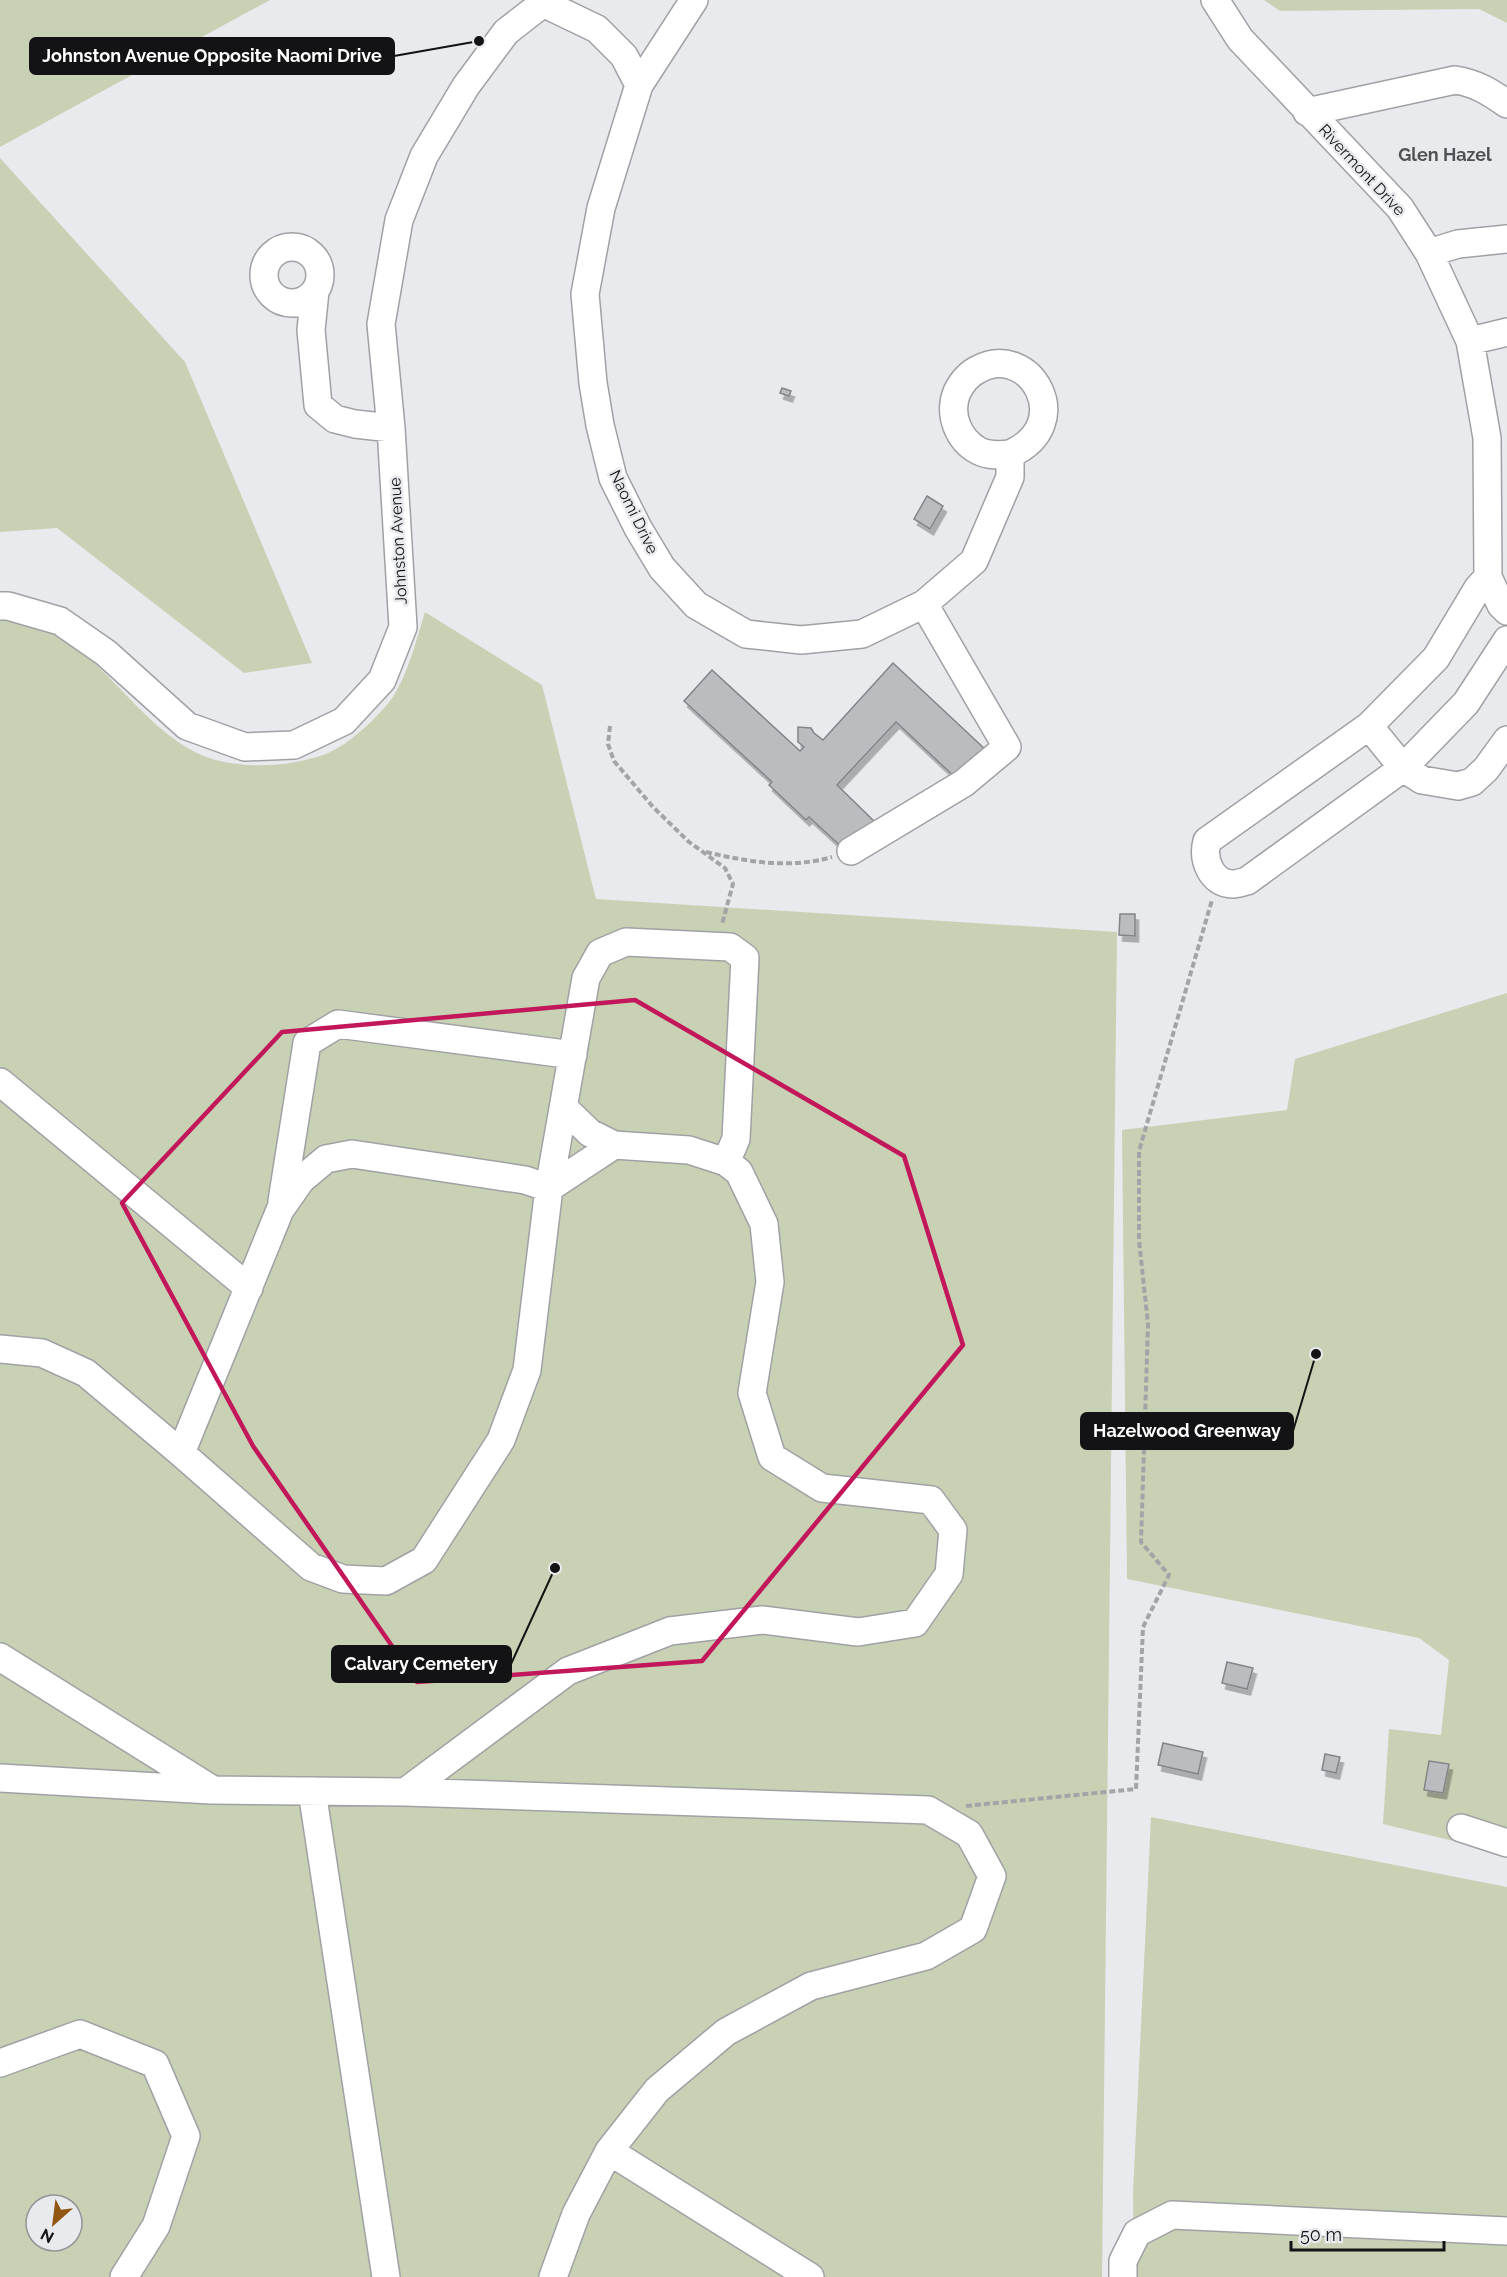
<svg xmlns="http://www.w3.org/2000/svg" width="1507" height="2277" font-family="Raleway,sans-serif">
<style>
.green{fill:#c9d1b4;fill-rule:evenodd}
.building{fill:#bbbcc0;stroke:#838488;stroke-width:1.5;filter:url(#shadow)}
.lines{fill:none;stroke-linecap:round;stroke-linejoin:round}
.minor-casing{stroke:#a0a1a5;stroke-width:30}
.path{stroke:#a3a4a7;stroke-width:4;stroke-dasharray:6 3;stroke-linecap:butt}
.minor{stroke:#fff;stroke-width:27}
.marked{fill:none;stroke:#c2185b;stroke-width:4.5;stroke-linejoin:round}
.labels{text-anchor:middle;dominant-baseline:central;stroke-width:5;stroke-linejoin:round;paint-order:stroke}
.street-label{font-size:16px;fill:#131315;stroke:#e9eaee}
.neighbourhood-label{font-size:18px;font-weight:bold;fill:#505154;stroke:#e9eaee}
.leader{fill:none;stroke:#131315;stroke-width:2}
.callout-dot{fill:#131315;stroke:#e9eaee;stroke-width:2}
.callout{fill:#131315;stroke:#131315;stroke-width:2}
.callout-label{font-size:18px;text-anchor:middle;font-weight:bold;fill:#fff}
</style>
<defs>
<filter id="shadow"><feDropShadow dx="3.5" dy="6" stdDeviation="0" flood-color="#0004"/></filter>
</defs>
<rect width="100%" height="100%" fill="#e9eaee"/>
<path class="green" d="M0 0H270L0 147Z
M1264 0H1507V23L1479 9 1280 11Z
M0 158 185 362 312 663 244 673 57 528 0 532Z
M425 612 542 685 596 899 1117 932 1102 2277H0V620C22 623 46 628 65 640 113 671 143 725 195 752 231 771 291 768 328 753 350 744 379 716 393 697 409 671 416 641 425 612ZM36 2205H72V2241H36Z
M1507 993V1854L1383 1824 1389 1729 1441 1735 1449 1660 1419 1638 1127 1579 1122 1130 1287 1110 1295 1059Z
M1151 1817 1507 1887V2277H1134L1133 2193Z"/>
<path class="building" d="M782 388 791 391 789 396 780 393Z
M927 496 943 506 930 529 914 519Z
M893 663 987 751 959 781 896 722 837 785 874 821 846 851 809 817 806 820 769 785 772 782 684 701 712 670 800 751 804 747 798 742V727L811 728 814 733 823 740Z
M1120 914H1135V936L1119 935Z
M1227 1662 1253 1668 1247 1689 1222 1683Z
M1163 1743 1203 1752 1198 1774 1158 1765Z
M1325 1754 1340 1757 1336 1773 1322 1770Z
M1429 1761 1449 1764 1443 1793 1424 1790Z"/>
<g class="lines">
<defs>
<path id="minor" d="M694 0 639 85 601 208 585 294 593 383 600 425 613 478 638 528 662 568 696 605 746 634 801 640 862 634 924 604 974 561 1010 477V454C1078 424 1030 342 979 369 968 374 962 382 957 392 948 414 958 440 979 451 989 456 1000 455 1010 454
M1215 0 1240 39 1400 208 1429 253 1470 341 1487 438 1488 577 1501 605 1507 611
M543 3 597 29 624 56 639 85
M1307 112 1455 80C1476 83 1490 92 1507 104
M264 275a28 28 0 1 1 56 0a28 28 0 1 1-56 0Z
M1429 253 1458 244 1507 239
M315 291 311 330 318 405 335 419 355 424 391 428
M1470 341 1507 332
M1488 577 1478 588 1436 658 1369 726 1207 841C1202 859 1211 884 1233 884 1237 884 1243 882 1247 881L1403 768 1466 703 1507 640
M0 606H8L60 621 106 653 187 726 245 747 294 745 344 721 382 680 403 627 391 428 381 324 399 220 424 156 466 86 506 32 547 0
M1369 726 1403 768 1422 780 1458 786 1472 782 1486 769 1507 740
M851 851 964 783 1007 747 924 604
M0 1082 249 1288
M564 1108 590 1133 614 1145
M282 1201 307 1043 338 1024 573 1055
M0 1349 42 1353 86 1373 181 1453 311 1567 343 1579 386 1581 424 1560 501 1440 527 1370 549 1188 614 1145 689 1150 726 1162 739 1172 764 1224 770 1282 752 1393 772 1457 822 1488 931 1500 953 1530 949 1574 915 1623 858 1632 762 1620 670 1631 568 1671 405 1792
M181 1453 280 1210 301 1180 326 1159 352 1154 525 1180 549 1188 586 978 600 953 626 942 730 947 745 958 736 1139 726 1162
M0 1657 213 1790 405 1792 928 1810 969 1834 992 1876 973 1929 926 1956 811 1986 726 2032 657 2090 609 2151 810 2277
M0 1778 211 1790
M312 1791 386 2277
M1461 1828 1507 1843
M0 2063 80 2034 155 2064 186 2136 156 2226 124 2277
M553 2277 576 2214 609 2151
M1123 2277V2261L1137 2233 1172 2215 1507 2231"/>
</defs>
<use href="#minor" class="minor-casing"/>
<path class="path" d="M610 726 608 744 614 761 653 807 689 842 725 868 733 884 722 924
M706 852C748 862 790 869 832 857
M966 1806 1136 1789 1143 1627 1169 1575 1141 1542 1148 1324 1139 1240V1151L1212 900"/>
<use href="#minor" class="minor"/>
</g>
<path class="marked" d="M635 1000 904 1156 963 1345 702 1661 417 1682 253 1446 122 1203 282 1032Z"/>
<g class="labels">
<g class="street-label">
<text transform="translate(1362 170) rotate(47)">Rivermont Drive</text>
<text transform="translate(634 512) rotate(64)">Naomi Drive</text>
<text transform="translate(398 541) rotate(-93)">Johnston Avenue</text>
</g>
<g class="neighbourhood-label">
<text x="1445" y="154">Glen Hazel</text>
</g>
</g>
<path class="leader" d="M479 41L394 56M1316 1354L1293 1431M555 1568L511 1664"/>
<g class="callout-dot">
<circle cx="479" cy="41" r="6"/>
<circle cx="1316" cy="1354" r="6"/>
<circle cx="555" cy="1568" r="6"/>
</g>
<g class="callout">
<rect x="30" y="38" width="364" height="36" rx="6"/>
<rect x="1081" y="1413" width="212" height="36" rx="6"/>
<rect x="332" y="1646" width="179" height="36" rx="6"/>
</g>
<g class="callout-label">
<text x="212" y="62">Johnston Avenue Opposite Naomi Drive</text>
<text x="1187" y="1437">Hazelwood Greenway</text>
<text x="421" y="1670">Calvary Cemetery</text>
</g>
<g transform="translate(54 2223) rotate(208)"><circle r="28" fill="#e9eaee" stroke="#939497" stroke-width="1.5"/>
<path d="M0-4.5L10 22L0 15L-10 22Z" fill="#905612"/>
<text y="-9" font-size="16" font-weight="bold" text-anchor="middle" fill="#131315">N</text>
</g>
<path d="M1291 2241v9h153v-9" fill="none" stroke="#131315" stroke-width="3"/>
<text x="1300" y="2241" font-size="18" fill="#131315" stroke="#e9eaee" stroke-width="4.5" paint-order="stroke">50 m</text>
</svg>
